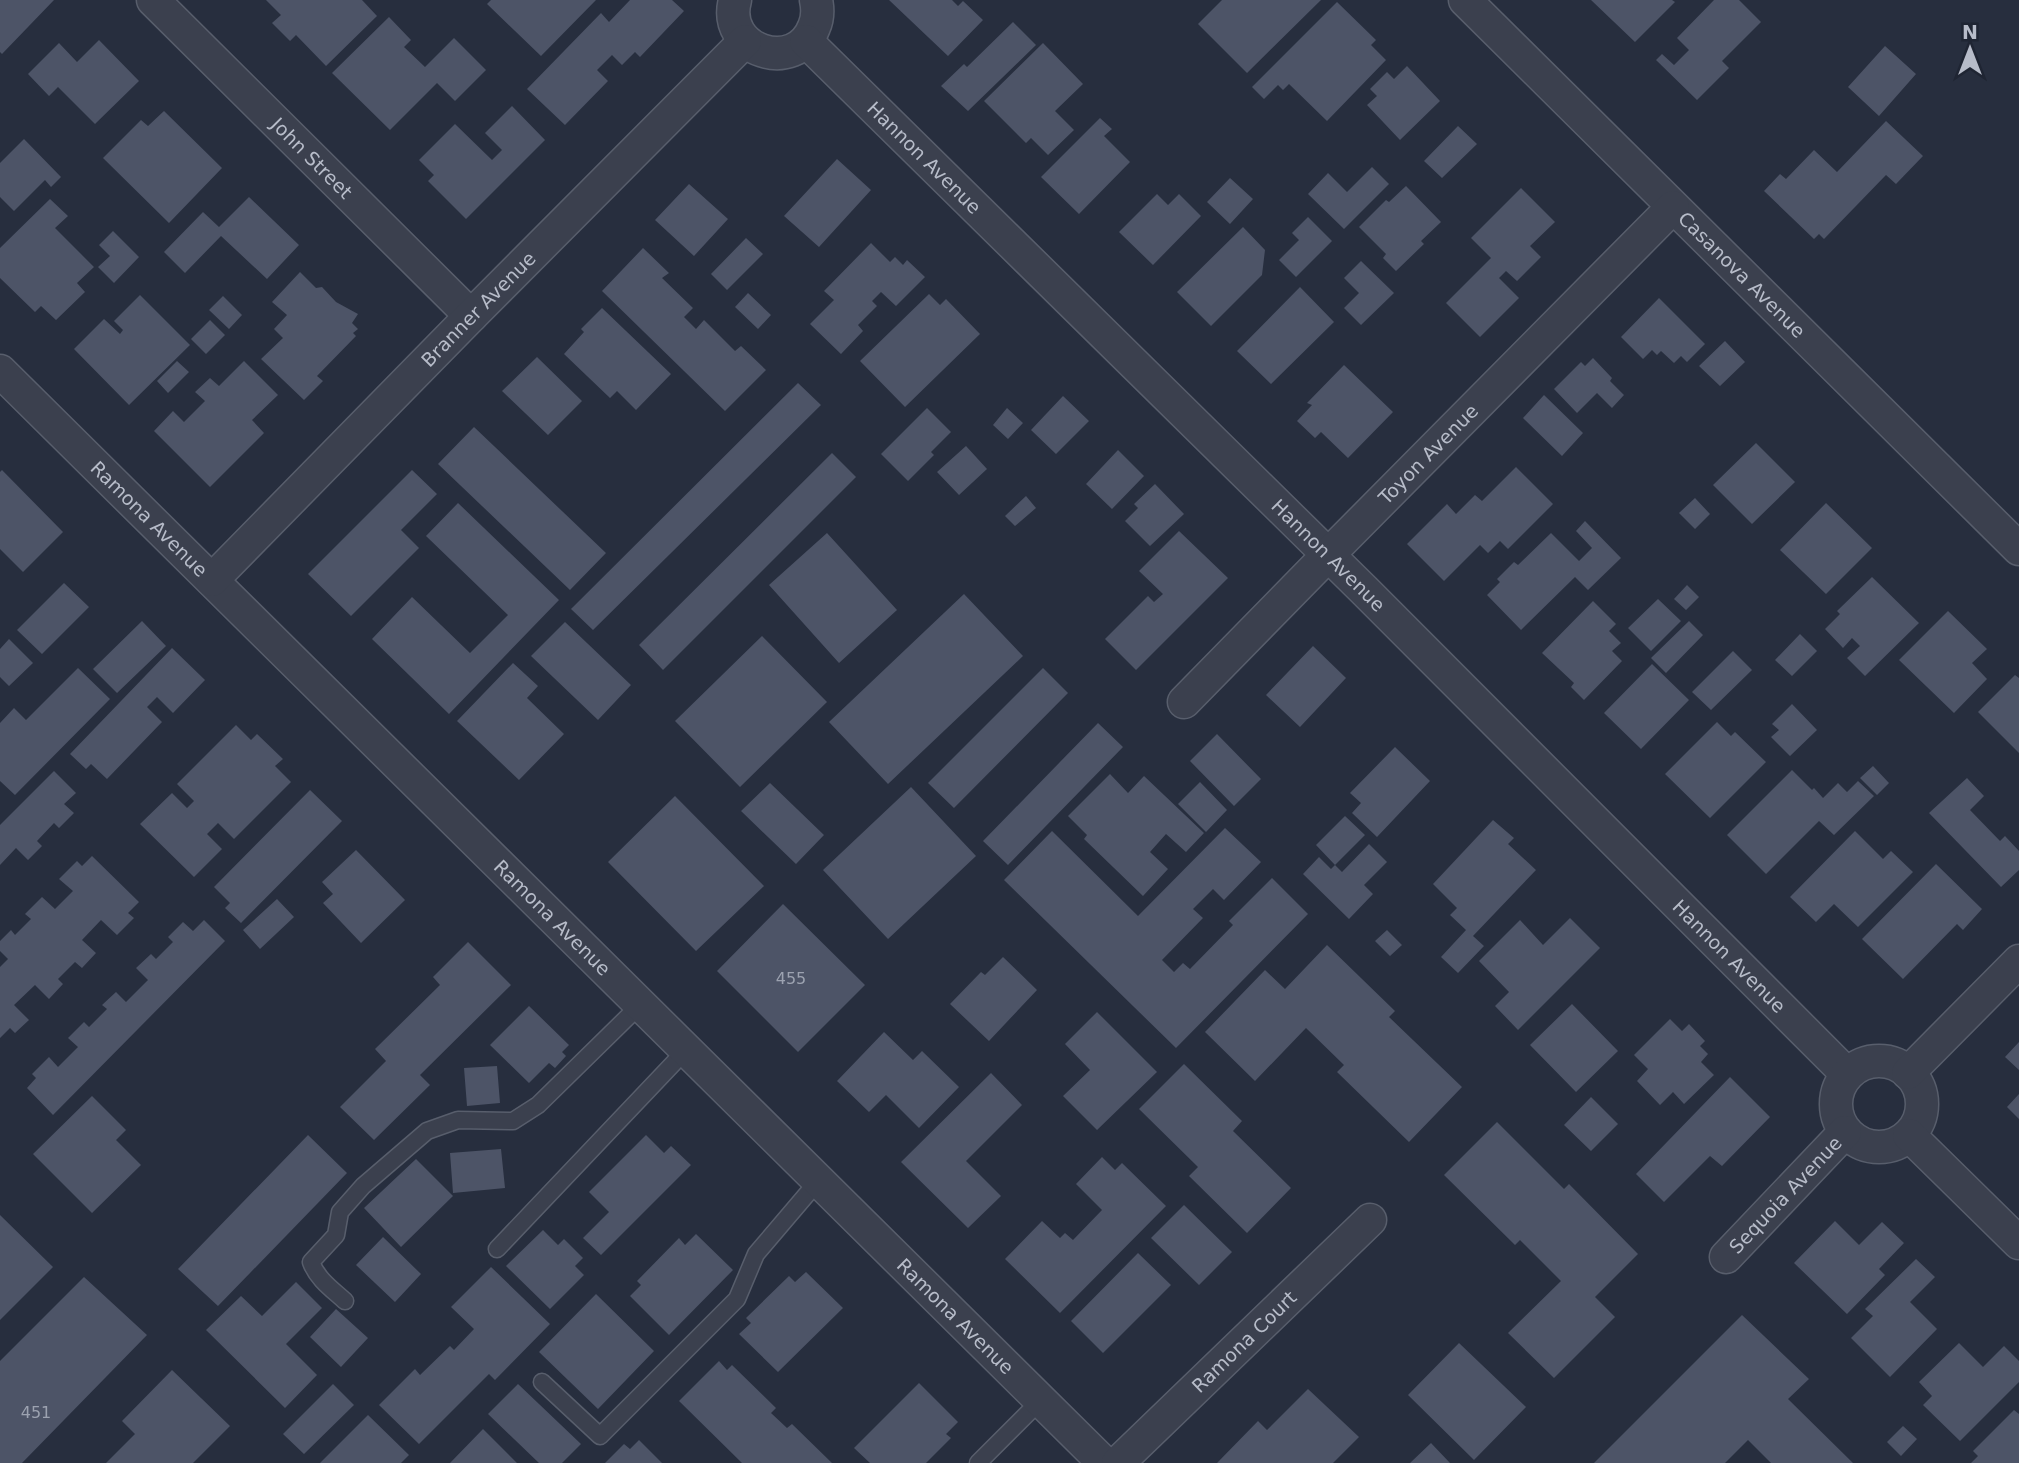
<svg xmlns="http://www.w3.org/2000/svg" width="2019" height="1463" font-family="'DejaVu Sans',sans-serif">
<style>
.building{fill:#4d5467}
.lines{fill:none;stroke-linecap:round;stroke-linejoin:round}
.service-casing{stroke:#585e6c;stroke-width:19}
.minor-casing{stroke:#585e6c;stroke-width:35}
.service{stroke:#3b404e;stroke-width:16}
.minor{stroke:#3b404e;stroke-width:32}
.labels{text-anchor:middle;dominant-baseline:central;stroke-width:7;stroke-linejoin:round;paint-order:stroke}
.number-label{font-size:16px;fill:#9ca2b0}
.street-label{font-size:19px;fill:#b7bcc9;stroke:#1f2533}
</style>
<rect width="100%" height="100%" fill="#272e3e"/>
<path class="building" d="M0 0H54L2 54 0 52Z
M266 0H362L377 16 326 66 296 35 290 41 272 23 281 15Z
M491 0H596L541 56 487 4Z
M630 0H672L684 11 640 57 635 52 622 65 612 55 597 70 608 81 565 125 527 89 601 13 609 22Z
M889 0H952L958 6 963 1 983 20 948 56Z
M1222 0H1321L1247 73 1198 24Z
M1591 0H1672L1675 2 1635 42Z
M1714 0H1739L1761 22 1722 61 1729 68 1697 100 1656 60 1662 54 1674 65 1689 50 1677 38Z
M1337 2 1376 40 1371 45 1386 60 1327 121 1289 84 1283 90 1278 85 1264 99 1252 87Z
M389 17 411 40 404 47 425 67 454 38 486 70 455 101 437 83 390 130 332 73Z
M1013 22 1036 45 968 111 941 86 964 64 967 67Z
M99 40 139 81 95 124 58 87 49 96 28 74 59 43 77 62Z
M1043 43 1083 84 1055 111 1074 130 1048 155 1031 138 1026 143 984 101Z
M1885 46 1916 74 1879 116 1848 87Z
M1407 66 1440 101 1400 140 1367 105 1377 96 1370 89 1387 72 1394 79Z
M512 106 545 140 466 219 428 181 434 175 419 160 455 124 492 160 502 150 485 133Z
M164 111 222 168 169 223 103 158 141 120 148 126Z
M1100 118 1112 129 1104 136 1130 162 1079 214 1041 177Z
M1886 121 1923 156 1896 184 1886 175 1824 239 1819 234 1814 239 1764 191 1780 174 1786 179 1814 150 1837 172Z
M1458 126 1477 144 1442 178 1424 161Z
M24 139 61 177 51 187 45 180 14 211 0 197V163Z
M837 159 871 190 819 247 784 216Z
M1372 167 1389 184 1344 229 1308 194 1328 173 1347 192Z
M1230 178 1253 199 1230 224 1207 202Z
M689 184 728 219 694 256 655 220Z
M1406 186 1441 222 1421 241 1424 244 1396 271 1383 258 1386 254 1359 227 1386 200 1389 202Z
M1521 188 1555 222 1530 246 1541 257 1517 281 1506 271 1499 278 1519 298 1480 337 1446 303 1491 258 1471 238Z
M1157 194 1168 205 1179 194 1201 216 1153 265 1119 232Z
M249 197 299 245 267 279 221 236 185 273 164 252 203 212 219 227Z
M50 199 68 216 55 228 94 267 77 283 85 292 56 320 41 306 35 312 0 278V248Z
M1308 217 1332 241 1296 277 1279 260 1299 240 1292 233Z
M1243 227 1265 250 1262 275 1211 326 1177 292Z
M113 231 139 257 114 283 98 267 110 256 99 245Z
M746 238 763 254 727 290 711 274Z
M871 243 890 262 895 257 903 265 907 260 925 277 896 306 881 292 872 301 877 306 858 325 863 331 841 354 810 324 834 300 824 291Z
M643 248 669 273 662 278 693 308 684 317 696 329 704 320 735 351 741 346 766 370 725 411 602 291Z
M1361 261 1394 293 1361 325 1344 308 1359 293 1344 278Z
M300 272 316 288 322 287 336 302 358 314 352 323 358 329 353 333 356 336 317 376 323 381 304 400 261 359 283 338 274 329 287 315 272 302Z
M1300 287 1334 322 1271 384 1237 351Z
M748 293 771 315 758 329 735 307Z
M929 294 940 305 946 299 980 334 905 407 860 361Z
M140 295 190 345 129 405 74 349 104 319 120 334 123 330 114 321Z
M223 296 242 315 229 329 209 310Z
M1659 298 1705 344 1687 362 1681 356 1674 363 1661 351 1657 355 1652 350 1643 359 1621 337Z
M602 308 671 374 636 410 617 391 610 398 564 354 584 332 581 329Z
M210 320 225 335 206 354 191 339Z
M1725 341 1745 362 1720 386 1699 366Z
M537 357 582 401 548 435 502 391Z
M1593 358 1612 378 1610 381 1624 395 1612 408 1597 393 1577 413 1554 389 1581 362 1585 366Z
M177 361 189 372 168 393 157 381Z
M244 361 278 395 252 420 264 433 210 487 154 431 173 411 184 422 205 401 195 392 210 378 219 386Z
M1344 365 1393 412 1348 458 1321 432 1315 438 1297 421 1312 405 1307 403Z
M798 383 821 405 593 630 571 609Z
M1544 395 1583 433 1562 456 1523 418Z
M1063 396 1089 421 1056 454 1031 430Z
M927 408 951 432 931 452 934 455 908 481 881 454Z
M1007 408 1023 423 1008 439 993 425Z
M474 427 606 553 570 590 438 464Z
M1756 443 1795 482 1752 524 1713 485Z
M966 446 987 469 959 495 937 472Z
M1118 450 1144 476 1112 509 1086 484Z
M832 453 856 477 663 670 639 645Z
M1516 467 1553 504 1508 549 1500 541 1488 553 1480 545 1444 581 1407 544 1447 504 1456 514 1475 495 1482 501Z
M2 470 63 532 23 572 0 549V472Z
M412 470 437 494 401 530 419 548 351 616 308 574Z
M1155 484 1184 514 1150 546 1125 521 1138 508 1134 504Z
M1026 496 1036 508 1015 526 1005 516Z
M1695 498 1710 514 1695 529 1679 513Z
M458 503 559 600 449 714 372 639 412 597 470 653 508 615 426 536Z
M1826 503 1872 548 1826 594 1780 550Z
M1585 521 1621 558 1588 590 1575 577 1521 630 1487 595 1500 582 1497 579 1514 562 1518 565 1551 533 1579 561 1592 548 1576 531Z
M1179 531 1228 578 1136 670 1105 639 1148 596 1154 602 1163 594 1139 571Z
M827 533 897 610 839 663 769 585Z
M1872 577 1919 623 1865 676 1847 658 1860 646 1852 638 1843 648 1825 629 1840 614 1837 611Z
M64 583 89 607 42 654 17 630Z
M1687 585 1699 597 1686 610 1674 599Z
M964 594 1023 656 888 784 829 722Z
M1658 599 1681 621 1651 651 1628 628Z
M1593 601 1616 624 1609 631 1621 643 1612 651 1622 661 1584 700 1571 687 1574 683 1542 653Z
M1948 611 1987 649 1972 663 1987 679 1954 713 1899 660Z
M142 621 166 646 117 693 93 669Z
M1689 621 1703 635 1666 673 1651 658Z
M565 622 631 685 598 720 531 656Z
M1800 634 1817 651 1792 676 1775 660Z
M762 636 827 702 740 787 675 721Z
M9 639 33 663 9 686 0 677V649Z
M1313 646 1346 678 1300 727 1266 695Z
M172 648 205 680 173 713 157 697 147 707 162 722 107 779 91 764 86 769 70 754Z
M1733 651 1752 670 1711 710 1692 692Z
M513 663 538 686 527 698 564 734 519 780 457 721Z
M1652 664 1689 700 1641 749 1604 713Z
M78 668 110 699 15 795 0 781V723L14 708 26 720Z
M1043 668 1068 693 954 808 928 783Z
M2015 675 2019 678V753L1978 712Z
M1792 704 1817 730 1790 756 1771 737 1779 730 1772 724Z
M1717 722 1731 736 1735 732 1766 762 1710 818 1665 774Z
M1098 723 1123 747 1008 865 983 841Z
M236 725 251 740 257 734 283 759 275 766 291 782 234 839 218 823 207 834 222 849 194 877 140 824 172 793 187 808 194 801 177 784Z
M1217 734 1261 779 1234 806 1190 761Z
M1395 747 1430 781 1377 837 1352 813 1361 803 1350 793Z
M1873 766 1889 783 1877 795 1860 778Z
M1792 770 1812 790 1814 788 1823 798 1838 783 1847 792 1858 781 1874 796 1834 835 1819 821 1766 874 1727 835Z
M54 771 76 793 64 804 74 813 59 828 54 823 37 841 42 846 28 860 16 848 0 865V825Z
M1110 774 1128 793 1144 776 1204 833 1186 852 1166 834 1150 852 1168 869 1143 896 1084 839 1087 835 1068 816Z
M1967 778 1984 796 1970 810 2000 841 2005 836 2019 851V870L2001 887 1929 813Z
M1200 782 1227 810 1206 832 1178 804Z
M770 783 824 835 796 864 741 811Z
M911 787 976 856 888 939 823 870Z
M310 790 342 821 241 923 225 908 230 903 214 887Z
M675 796 764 886 696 951 608 862Z
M1345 816 1365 835 1335 865 1316 845Z
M1493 820 1514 838 1508 844 1536 870 1473 936 1484 946 1458 973 1441 957 1466 930 1450 915 1457 908 1433 884Z
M1225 828 1261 862 1224 900 1213 889 1193 909 1203 918 1162 960 1174 972 1183 963 1190 969 1233 925 1229 921 1272 878 1308 914 1176 1048 1004 880 1052 831 1138 916Z
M1855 831 1883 859 1891 851 1913 872 1858 927 1834 904 1816 922 1790 897Z
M1369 844 1387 862 1364 885 1373 894 1349 919 1303 874 1319 857 1331 869 1335 865 1342 872Z
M356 850 405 900 361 943 323 903 333 894 322 882Z
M92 856 139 902 128 913 134 918 117 935 101 920 82 940 96 953 82 968 75 962 58 979 63 984 49 999 35 985 14 1005 29 1020 15 1033 10 1028 0 1038V967L8 959 0 951V941L11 930 15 935 31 919 25 914 42 897 55 909 73 891 59 879 77 861 82 866Z
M1936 864 1982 909 1963 930 1957 924 1903 979 1862 939Z
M277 899 294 917 260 949 243 930Z
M783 904 865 985 798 1052 717 971Z
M1570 918 1600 948 1518 1030 1495 1006 1509 992 1479 961 1520 920 1543 945Z
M204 920 225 941 53 1115 27 1088 36 1078 32 1074 49 1057 58 1067 78 1047 68 1038 84 1022 89 1027 107 1009 102 1005 116 992 126 1002 148 980 136 968 151 954 156 959 173 942 168 937 183 922 193 931Z
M1387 930 1402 945 1390 956 1375 941Z
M468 942 511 985 420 1075 430 1085 374 1140 340 1107 386 1061 375 1049 440 985 433 977Z
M1327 945 1395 1011 1389 1017 1462 1087 1409 1142 1337 1072 1344 1065 1306 1028 1255 1081 1205 1032 1265 970 1285 989Z
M1003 957 1037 990 989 1041 950 1004 981 972 985 975Z
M1572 1004 1618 1051 1576 1092 1530 1045Z
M529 1006 569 1045 562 1052 566 1056 555 1068 549 1063 529 1083 490 1045Z
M1097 1012 1157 1072 1097 1130 1063 1096 1090 1070 1065 1044Z
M1670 1019 1682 1031 1689 1024 1705 1041 1700 1046 1708 1054 1701 1062 1714 1075 1684 1104 1673 1092 1660 1105 1637 1081 1648 1069 1634 1055Z
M884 1032 913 1060 922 1051 959 1087 919 1128 886 1095 869 1112 837 1081Z
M2019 1042V1070L2005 1057Z
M1184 1064 1242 1121 1233 1131 1291 1188 1247 1233 1189 1176 1198 1167 1139 1109Z
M497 1066 500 1103 467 1106 464 1068Z
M991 1073 1022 1105 966 1161 1001 1196 968 1228 901 1162Z
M1730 1077 1770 1117 1722 1166 1710 1156 1664 1202 1636 1174Z
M2019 1094V1119L2007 1107Z
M92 1096 126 1130 116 1140 141 1165 92 1213 33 1154Z
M1591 1097 1618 1124 1591 1151 1564 1125Z
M1497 1122 1564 1189 1569 1184 1638 1254 1595 1297 1615 1317 1554 1378 1508 1333 1561 1281 1520 1240 1515 1245 1444 1175Z
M308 1135 347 1173 218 1306 178 1269Z
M646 1135 664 1153 671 1146 691 1165 601 1255 583 1238 609 1212 589 1192Z
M501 1149 505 1188 453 1193 450 1153Z
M1102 1157 1115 1170 1122 1163 1166 1206 1060 1313 1005 1259 1042 1221 1060 1238 1065 1233 1073 1240 1102 1210 1076 1184Z
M416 1159 453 1196 401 1247 364 1208Z
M1184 1205 1232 1252 1199 1285 1151 1238Z
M0 1215 53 1267 0 1320Z
M1835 1221 1859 1245 1882 1222 1904 1243 1879 1269 1885 1275 1847 1314 1794 1263Z
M543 1230 558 1245 564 1239 583 1258 575 1266 584 1275 550 1309 506 1266Z
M696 1234 733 1270 669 1335 630 1296 641 1285 637 1281 679 1238 685 1245Z
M383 1237 421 1274 395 1302 356 1265Z
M1138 1253 1171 1285 1103 1353 1071 1321Z
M1916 1259 1935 1277 1910 1302 1937 1329 1890 1377 1851 1338 1873 1316 1865 1309Z
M491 1267 550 1324 495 1380 489 1374 419 1444 379 1405 415 1369 420 1375 450 1346 454 1350 474 1329 451 1307Z
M806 1272 843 1308 778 1372 739 1334 751 1323 746 1318 789 1276 795 1282Z
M84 1277 147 1335 22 1463H0V1361Z
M296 1282 322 1308 286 1344 317 1375 285 1408 206 1330 241 1296 262 1316Z
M596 1294 654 1351 598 1409 539 1352Z
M336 1309 368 1338 341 1367 310 1337Z
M1742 1315 1809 1379 1788 1399 1853 1463H1771L1748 1440 1725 1463H1594Z
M1459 1343 1526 1407 1474 1460 1408 1395Z
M1959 1343 1983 1367 2004 1346 2019 1361V1382L1960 1441 1923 1405 1932 1396 1919 1382Z
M719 1361 727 1370 732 1365 776 1408 771 1413 787 1428 792 1424 832 1463H742L679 1401Z
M172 1370 230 1426 193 1463H106L135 1434 122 1421Z
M919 1383 958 1422 946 1434 951 1438 926 1463H870L854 1448Z
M333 1384 354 1405 304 1454 283 1434Z
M518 1384 581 1444 562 1463H539L488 1414Z
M1308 1389 1359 1437 1333 1463H1217L1258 1421 1267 1430Z
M2014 1410 2019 1414V1463H1971L1978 1456 1973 1451Z
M368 1415 409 1455 401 1463H320Z
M1903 1426 1917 1439 1901 1456 1887 1442Z
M483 1429 517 1463H450Z
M639 1440 662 1463H605L624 1444 630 1449Z
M1431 1443 1450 1463H1410Z"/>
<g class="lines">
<defs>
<path id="service" d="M497 1249 687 1049
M345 1301C333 1290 317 1279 311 1262L336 1235 340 1212 363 1186 427 1131 458 1120 513 1121 538 1105 641 1004
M542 1382 600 1436 737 1299 756 1254 819 1180
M978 1463 1041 1400"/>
<g id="minor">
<path id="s1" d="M153 0 471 316"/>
<path d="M735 0C721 51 796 75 814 27 818 18 818 9 816 0"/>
<path id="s2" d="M1465 0 2019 549"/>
<path id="s3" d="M806 41 1365 591 1847 1074"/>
<path id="s4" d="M0 371 1104 1463"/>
<path id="s5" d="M212 580 471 316 745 41"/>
<path id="s6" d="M1184 702 1328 555 1673 207"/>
<circle cx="1879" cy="1104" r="43"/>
<path d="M1908 1073 2019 961"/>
<path d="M1909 1135 2019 1243"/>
<path id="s7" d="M1726 1257 1845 1132"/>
<path id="s8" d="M1118 1463 1370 1220"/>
</g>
</defs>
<use href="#service" class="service-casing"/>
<use href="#minor" class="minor-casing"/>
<use href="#service" class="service"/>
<use href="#minor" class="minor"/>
</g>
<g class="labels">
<g class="number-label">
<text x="791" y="978">455</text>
<text x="36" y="1412">451</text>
</g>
<g class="street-label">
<text stroke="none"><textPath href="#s1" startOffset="224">John Street</textPath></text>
<text stroke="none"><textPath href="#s3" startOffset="166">Hannon Avenue</textPath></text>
<text stroke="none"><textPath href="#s2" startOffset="390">Casanova Avenue</textPath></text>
<text stroke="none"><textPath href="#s5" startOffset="380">Branner Avenue</textPath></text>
<text stroke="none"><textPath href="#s6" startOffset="348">Toyon Avenue</textPath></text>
<text stroke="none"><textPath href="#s4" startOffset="210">Ramona Avenue</textPath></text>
<text stroke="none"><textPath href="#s3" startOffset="733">Hannon Avenue</textPath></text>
<text stroke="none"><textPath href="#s4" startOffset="777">Ramona Avenue</textPath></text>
<text stroke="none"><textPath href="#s3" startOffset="1300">Hannon Avenue</textPath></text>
<text stroke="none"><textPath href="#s7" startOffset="86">Sequoia Avenue</textPath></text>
<text stroke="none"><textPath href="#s4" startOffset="1344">Ramona Avenue</textPath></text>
<text stroke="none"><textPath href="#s8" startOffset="175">Ramona Court</textPath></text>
</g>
</g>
<g transform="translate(1970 49)" stroke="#1f2533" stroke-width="5" paint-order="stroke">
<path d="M0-5L12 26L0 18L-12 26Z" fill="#b7bcc9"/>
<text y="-10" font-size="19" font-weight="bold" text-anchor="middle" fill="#b7bcc9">N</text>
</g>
</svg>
